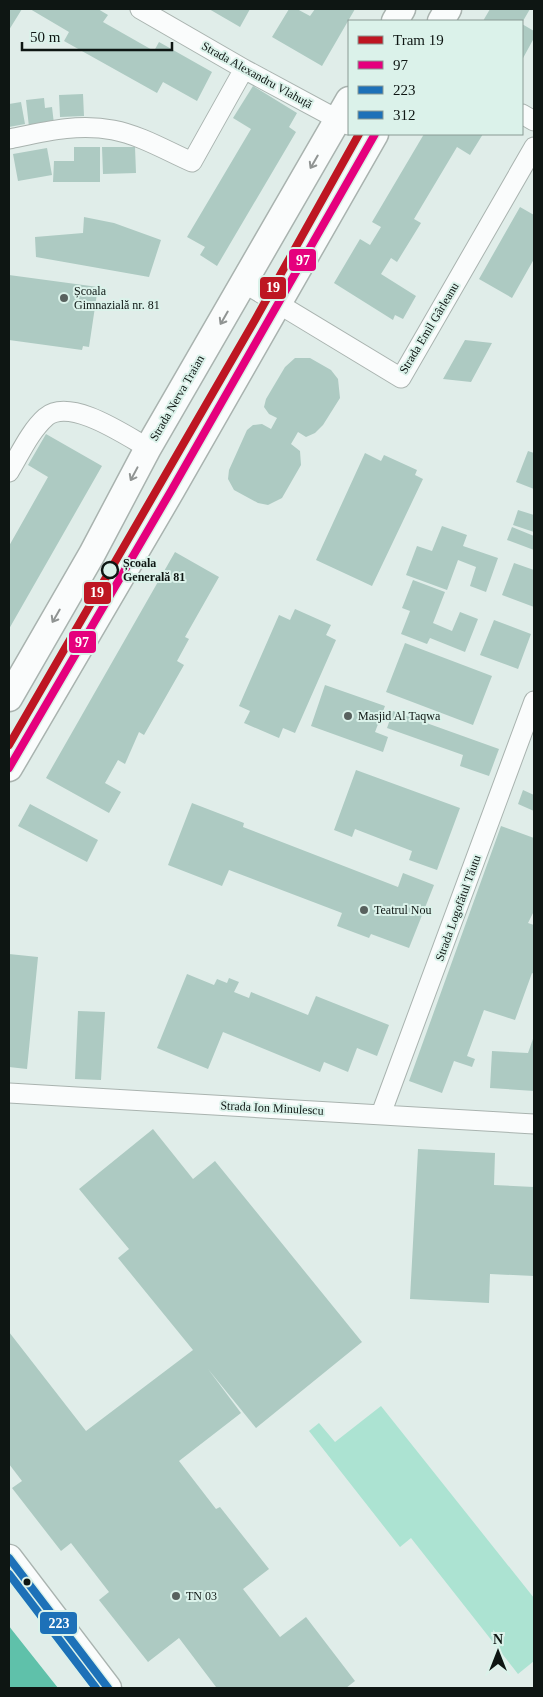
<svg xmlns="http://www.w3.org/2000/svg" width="543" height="1697" font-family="'Times New Roman',serif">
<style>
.green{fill:#ace3d2}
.water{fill:#5fc1aa}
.building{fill:#adcac2}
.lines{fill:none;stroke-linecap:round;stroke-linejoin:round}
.street-casing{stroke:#a9b3af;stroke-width:21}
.secondary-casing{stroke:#a9b3af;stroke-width:29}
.street{stroke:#fafcfc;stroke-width:19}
.secondary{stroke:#fafcfc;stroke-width:26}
.bus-1-casing{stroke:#dbf2ea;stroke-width:11}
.bus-2-casing{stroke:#dbf2ea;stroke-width:11}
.bus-3-casing{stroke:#dbf2ea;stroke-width:11}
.bus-1{stroke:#e5007d;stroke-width:8}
.bus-2{stroke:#1d71b8;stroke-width:8}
.bus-3{stroke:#1d71b8;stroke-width:8}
.tram-1-casing{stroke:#dbf2ea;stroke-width:11}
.tram-1{stroke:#be1622;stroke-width:8}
.oneway{stroke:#909493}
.poi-dot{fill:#58615e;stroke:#dbf2ea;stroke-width:2}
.stop-dot{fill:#dbf2ea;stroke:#0e1613;stroke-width:2.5}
.bus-dot{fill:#0e1613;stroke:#dbf2ea;stroke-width:2}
.labels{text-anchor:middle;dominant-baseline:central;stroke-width:4;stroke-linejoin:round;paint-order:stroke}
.street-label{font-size:12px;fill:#0e1613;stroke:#dbf2ea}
.poi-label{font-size:12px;fill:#0e1613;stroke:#dbf2ea;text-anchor:start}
.stop-label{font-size:12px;font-weight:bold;fill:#0e1613;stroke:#dbf2ea;text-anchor:start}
.line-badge{stroke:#dbf2ea;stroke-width:2}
.badge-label{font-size:14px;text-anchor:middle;font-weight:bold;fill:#fff}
</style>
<rect width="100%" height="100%" fill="#e0ede9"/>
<path class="green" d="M381 1406 534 1598V1661L518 1674 411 1538 400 1547 309 1431 319 1423 335 1442Z"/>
<path class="water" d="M9 1626 12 1630 58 1688H9Z"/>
<path class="building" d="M9 9H22L9 30Z
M30 9H98L108 15 103 22 154 51 159 42 212 72 197 101 163 82 157 93 64 41 69 32Z
M209 9H250L240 27Z
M289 9H297L310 16 315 9H355L322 66 272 37Z
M490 9H530L523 21H483Z
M522 24 534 31V38L522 60Z
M253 86 297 113 289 127 296 132 217 266 200 255 205 247 187 237 251 129 233 118Z
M83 94 84 116 60 117 59 95Z
M44 98 45 108 52 107 54 124 29 127 26 100Z
M21 102 25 124 9 127V104Z
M424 134H483L470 155 457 147 414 219 421 223 397 262 391 258 381 274 416 296 403 319 395 315 393 320 334 283 360 239 370 245 381 227 372 222Z
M74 147H100V182H53L54 161H74Z
M102 147H135L136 173 103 174Z
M47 148 52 175 18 181 13 154Z
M520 207 534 215V259L512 298 479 279Z
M84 217 114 223 161 240 149 277 36 257 35 237 83 233Z
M9 275 98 287 89 347 83 346 82 350 9 340Z
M465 340 492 343 471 382 443 379Z
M295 358H310L331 370 338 379 340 398 323 425 315 433 306 437 298 432 291 444 300 451 301 465 282 498 268 505 258 503 234 490 228 479 229 470 247 430 253 425 262 424 271 429 277 418 269 414 264 407 266 399 285 367Z
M46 434 102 466 9 629V546L48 477 28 465Z
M528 451 534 453V489L516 482Z
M365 453 381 461 384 455 417 470 415 475 423 479 372 586 316 560Z
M518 510 534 515V532L513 525Z
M442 526 467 535 463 546 498 558 486 592 470 586 476 567 458 560 447 590 406 575 417 546 432 551Z
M512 527 534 536V550L507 540Z
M175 552 219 577 185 637 189 639 177 661 184 665 144 735 139 732 125 764 118 760 105 783 121 792 109 813 46 778Z
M514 563 534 570V607L502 595Z
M413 580 445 592 433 623 452 631 460 612 478 619 465 652 430 638 427 644 401 634 410 611 402 608Z
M295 609 331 625 326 635 336 640 295 733 283 728 279 738 244 723 250 711 239 706 279 615 290 620Z
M494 620 531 634 518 669 480 655Z
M405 643 492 676 473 725 386 692Z
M325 685 385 706 375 732 388 737 383 752 311 726Z
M393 711 499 749 489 776 460 766 463 755 387 728Z
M356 770 460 808 437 870 409 860 412 851 355 829 352 837 334 830Z
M523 790 534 795V811L518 804Z
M192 803 244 823 243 827 398 887 403 873 434 885 409 948 371 934 369 938 337 926 342 913 229 870 222 886 168 865Z
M30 804 98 840 87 862 18 826Z
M501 826 534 838V911L528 923 534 925V974L532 973 515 1020 484 1010 467 1056 475 1059 472 1067 454 1061 442 1093 409 1081Z
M9 954 38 957 27 1069 9 1067Z
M187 974 214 985 217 979 227 983 229 978 239 982 234 992 249 998 251 992 308 1015 316 996 389 1025 377 1056 357 1048 348 1072 324 1062 320 1072 223 1032 208 1069 157 1048Z
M78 1011 105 1012 101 1080 75 1079Z
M534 1036V1091L490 1088 492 1051 528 1053Z
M153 1129 193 1179 215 1161 362 1342 256 1428 208 1369 241 1413 179 1461 216 1509 220 1507 269 1569 243 1589 280 1637 306 1617 355 1681 346 1688H214L216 1687 179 1638 148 1662 99 1600 109 1592 71 1543 61 1551 12 1488 22 1481 9 1464V1332L86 1431 193 1350 118 1258 129 1249 79 1189Z
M418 1149 495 1153 494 1185 534 1187V1276L490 1274 489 1303 410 1299Z"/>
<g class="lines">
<defs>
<path id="street" d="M140 9 244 69 348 125
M522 114 534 121
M9 139C43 132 77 123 113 130 140 135 167 151 192 162L244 69
M244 283 401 378 534 147
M9 472C20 454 30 431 46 417 70 397 125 435 148 448
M9 1093 534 1124
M381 1114 534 701"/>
<path id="secondary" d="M395 21 402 9
M441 21 448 9
M9 698 92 554 148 448 349 100
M9 768 171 491 375 134
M9 1558 108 1688"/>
</defs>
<use href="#street" class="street-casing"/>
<use href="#secondary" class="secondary-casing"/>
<use href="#street" class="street"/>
<use href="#secondary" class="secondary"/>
<defs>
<path id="bus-1" d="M9 768 171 491 375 134"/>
<path id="bus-2" d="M9 1558 108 1688"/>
<path id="bus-3" d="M9 1574 96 1688"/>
</defs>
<use href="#bus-1" class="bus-1-casing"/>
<use href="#bus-2" class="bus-2-casing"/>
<use href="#bus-3" class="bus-3-casing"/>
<use href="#bus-1" class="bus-1"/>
<use href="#bus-2" class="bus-2"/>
<use href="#bus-3" class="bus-3"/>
<defs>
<path id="tram-1" d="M9 745 255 320 359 134"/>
</defs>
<use href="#tram-1" class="tram-1-casing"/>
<use href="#tram-1" class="tram-1"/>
</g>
<defs><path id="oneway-shaft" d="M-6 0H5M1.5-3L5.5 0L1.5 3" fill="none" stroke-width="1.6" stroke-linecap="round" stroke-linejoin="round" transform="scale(1.25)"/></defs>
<g class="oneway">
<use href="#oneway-shaft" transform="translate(314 162) rotate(120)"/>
<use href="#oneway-shaft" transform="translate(224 318) rotate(120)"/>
<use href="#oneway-shaft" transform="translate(134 474) rotate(118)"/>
<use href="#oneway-shaft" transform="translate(56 616) rotate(120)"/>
</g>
<g class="poi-dot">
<circle cx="64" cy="298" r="5"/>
<circle cx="348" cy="716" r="5"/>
<circle cx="364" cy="910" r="5"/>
<circle cx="176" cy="1596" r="5"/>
</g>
<circle class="stop-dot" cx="110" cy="570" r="8"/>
<circle class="bus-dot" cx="27" cy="1582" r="4.5"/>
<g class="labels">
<g class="street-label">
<text transform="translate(257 75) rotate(29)">Strada Alexandru Vlahuță</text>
<text transform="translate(429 328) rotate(-59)">Strada Emil Gârleanu</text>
<text transform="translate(177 398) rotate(-60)">Strada Nerva Traian</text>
<text transform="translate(458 908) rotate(-70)">Strada Logofătul Tăutu</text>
<text transform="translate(272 1108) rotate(3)">Strada Ion Minulescu</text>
</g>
<g class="poi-label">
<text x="74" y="291">Școala<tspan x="74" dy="14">Gimnazială nr. 81</tspan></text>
<text x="358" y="716">Masjid Al Taqwa</text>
<text x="374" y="910">Teatrul Nou</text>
<text x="186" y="1596">TN 03</text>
</g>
<g class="stop-label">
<text x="123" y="563">Școala<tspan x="123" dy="14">Generală 81</tspan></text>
</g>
</g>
<g class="line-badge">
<rect x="288" y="248" width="29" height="24" rx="5" fill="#e5007d"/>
<rect x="259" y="276" width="28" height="24" rx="5" fill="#be1622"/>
<rect x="83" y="581" width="29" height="24" rx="5" fill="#be1622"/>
<rect x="68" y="630" width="29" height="24" rx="5" fill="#e5007d"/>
<rect x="39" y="1611" width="39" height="24" rx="5" fill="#1d71b8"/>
</g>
<g class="badge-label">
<text x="303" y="265">97</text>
<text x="273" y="292">19</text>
<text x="97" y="597">19</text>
<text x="82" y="647">97</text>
<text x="59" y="1628">223</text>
</g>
<rect width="543" height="1697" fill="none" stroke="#0e1613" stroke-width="20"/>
<rect x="348" y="20" width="175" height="115" fill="#dbf2ea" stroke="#899a94"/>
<rect x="358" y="36" width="25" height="8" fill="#be1622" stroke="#899a94"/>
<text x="393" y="45" font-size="15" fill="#0e1613">Tram 19</text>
<rect x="358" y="61" width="25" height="8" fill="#e5007d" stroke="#899a94"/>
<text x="393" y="70" font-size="15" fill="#0e1613">97</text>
<rect x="358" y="86" width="25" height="8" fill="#1d71b8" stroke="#899a94"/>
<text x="393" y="95" font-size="15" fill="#0e1613">223</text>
<rect x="358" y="111" width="25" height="8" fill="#1d71b8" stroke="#899a94"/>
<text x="393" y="120" font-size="15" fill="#0e1613">312</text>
<g transform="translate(498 1652)" stroke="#dbf2ea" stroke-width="4" paint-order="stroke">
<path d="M0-4L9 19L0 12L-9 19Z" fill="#0e1613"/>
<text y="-8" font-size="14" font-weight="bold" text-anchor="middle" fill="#0e1613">N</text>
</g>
<path d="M22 42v8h150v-8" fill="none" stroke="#0e1613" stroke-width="2.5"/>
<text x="30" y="42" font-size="15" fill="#0e1613" stroke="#dbf2ea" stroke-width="4" paint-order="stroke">50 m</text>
</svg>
